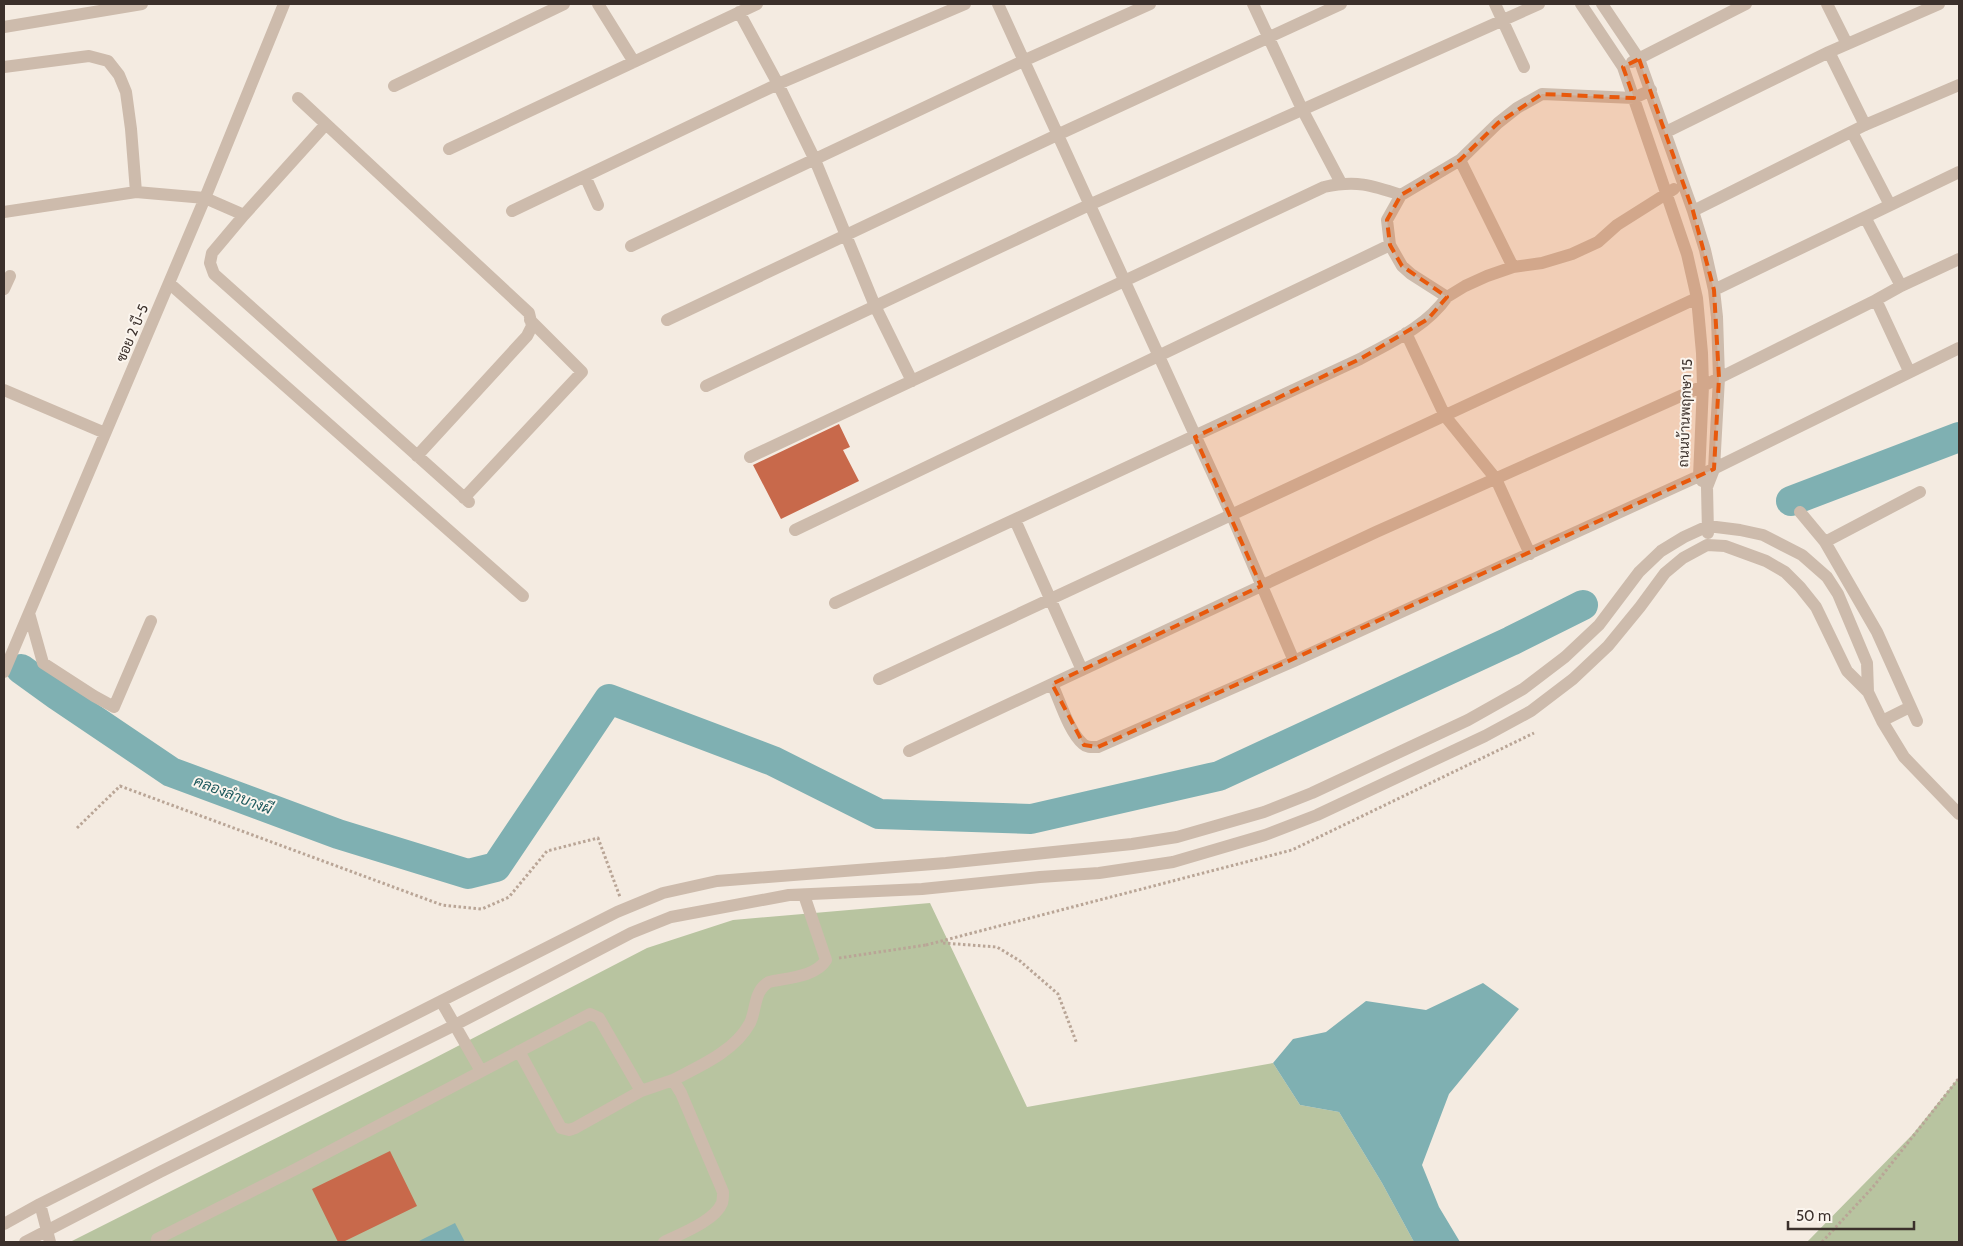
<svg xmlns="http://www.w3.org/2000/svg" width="1963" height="1246" font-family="Cabin,Sarabun,sans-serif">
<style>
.green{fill:#b8c4a0}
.water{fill:#7fb0b2}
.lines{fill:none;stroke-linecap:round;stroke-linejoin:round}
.river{stroke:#7fb0b2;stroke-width:30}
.building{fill:#c8694b}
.path{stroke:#b9a596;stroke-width:3;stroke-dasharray:2.5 2.5;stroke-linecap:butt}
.minor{stroke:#cdbbac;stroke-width:12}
.marked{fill:#e8590c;fill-opacity:0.2;stroke:#e8590c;stroke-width:4;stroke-dasharray:10 6;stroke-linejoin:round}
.labels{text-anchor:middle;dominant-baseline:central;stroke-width:4;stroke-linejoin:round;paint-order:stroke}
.street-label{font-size:14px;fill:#3b302b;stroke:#fbf5ee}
.water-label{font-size:15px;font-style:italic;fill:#1f5a5e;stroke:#fbf5ee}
</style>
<rect width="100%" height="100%" fill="#f4ebe1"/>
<path class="green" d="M930 903 1027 1107 1273 1063 1300 1105 1339 1112 1382 1183 1414 1242H70L429 1061 647 948 733 920Z
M1959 1077V1242H1807L1913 1134Z"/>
<path class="water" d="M1483 983 1519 1009 1449 1094 1422 1165 1439 1207 1460 1242H1414L1382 1183 1339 1112 1300 1105 1273 1063 1293 1039 1326 1032 1366 1001 1426 1010Z
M455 1223 465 1242H417Z"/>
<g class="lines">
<path class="river" d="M1791 501 1959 437
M21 669 57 695 171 772 338 834 468 874 496 867 609 699 773 761 879 814 1031 819 1219 776 1511 641 1583 605"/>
</g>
<path class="building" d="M839 424 850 447 843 450 859 481 781 519 753 465Z
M390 1151 417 1206 343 1242H338L312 1189Z"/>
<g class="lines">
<path class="path" d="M77 828 120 786 442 905 482 909 509 897 547 851 598 838 620 897
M943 943 997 947 1020 961 1058 994 1077 1044
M926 945 1292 850 1534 733
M839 958 926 945
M1822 1242 1873 1187 1959 1078"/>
<path class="minor" d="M598 4 634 62
M998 4 1232 516 1294 661
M1253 4 1302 109 1341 183
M1495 4 1524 67
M1581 4 1623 67 1687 254 1697 298 1702 353 1703 386 1699 476 1702 481
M1602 4 1639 59 1693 211 1705 250 1714 290 1717 317 1719 378 1714 469 1707 487 1708 533
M1827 4 1847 44
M739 12 778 84 815 160 875 306 912 381
M4 27 142 4
M1829 52 1865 125
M1632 62 1746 4
M4 67 89 56 108 61 119 75 126 92 131 129 136 192 205 198 244 215 326 124
M394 86 564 4
M298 98 529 313 532 326 527 336 417 456
M1666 132 1829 52 1939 4
M1852 132 1890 205
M449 149 757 4
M1460 160 1513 267
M585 176 598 205
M1401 195 1387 220 1390 245 1402 266 1411 274 1447 297 1465 286 1487 276 1513 267 1542 263 1572 254 1598 242 1617 225 1674 189
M512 211 778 84 965 4
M1693 211 1865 125 1959 85
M4 212 136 192
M244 215 212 253 210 263 214 274 469 502
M1865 217 1901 286
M631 246 1023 61 1150 4
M169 283 523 596
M4 289 10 276
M1714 290 1959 172
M1876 300 1909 371
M667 320 1057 135 1341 4
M1406 333 1445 416 1496 479 1530 554
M706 386 1089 205 1539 4
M4 390 105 433
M750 457 1324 187C1356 180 1371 185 1401 195L1460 160 1498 123 1517 108 1542 94 1634 98 1651 90
M464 498 582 372 530 320
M1800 512 1825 542 1877 632 1917 721
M1015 520 1082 670
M795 530 1390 245
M1825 542 1920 492
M835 603 1360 359C1391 342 1426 327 1447 297
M29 613 43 663 94 696 114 707 151 621
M4 672 205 198 284 4
M879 679 1697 298
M1052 684C1060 701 1069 732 1083 744 1087 748 1093 747 1098 747L1294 661 1699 476 1959 348
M1882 721 1910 707
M909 751 1376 532 1703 386 1876 300 1901 286 1959 259
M441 1001 481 1071
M519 1051 561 1128 569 1130 575 1128 641 1091 673 1080 681 1093 723 1192C723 1195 723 1200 722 1203 715 1221 680 1234 664 1242
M673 1080C700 1066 735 1051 750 1023 757 1008 753 992 769 982 786 978 816 977 826 960L804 895
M40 1204 50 1242
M4 1224 40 1204 617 912 663 893 717 881 946 863 1132 844 1177 837 1264 812 1312 793 1468 720 1523 689 1565 657 1599 625 1639 572 1661 551 1684 537 1708 526 1740 530 1763 535 1802 555 1827 577 1838 594 1867 663 1868 692
M25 1242 160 1172 455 1025 631 933 671 917 789 895 922 889 1040 877 1099 873 1173 862 1265 835 1317 815 1485 736 1531 711 1573 679 1608 646 1640 607 1665 573 1683 558 1707 545 1725 546 1766 561 1785 572 1800 587 1816 607 1847 671 1868 692 1882 721 1904 757 1959 814
M159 1242 157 1239 294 1170 590 1014 599 1018 641 1091"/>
</g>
<path class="marked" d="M1639 59 1693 211 1714 290 1719 378 1714 469 1098 747 1084 745 1052 684 1261 586 1195 437 1360 359 1428 319 1447 297 1402 266 1390 245 1387 220 1401 195 1460 160 1498 123 1542 94 1634 98 1623 67Z"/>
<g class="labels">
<g class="street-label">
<text transform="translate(132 333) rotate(-67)">ซอย 2 บี-5</text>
<text transform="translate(1685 413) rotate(-88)">ถนนบ้านพฤกษา 15</text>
</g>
<g class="water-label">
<text transform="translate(233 795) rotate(21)">คลองลำบางผี</text>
</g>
</g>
<rect width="1963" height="1246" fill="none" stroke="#3b302b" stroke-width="10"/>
<path d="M1788 1221v8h126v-8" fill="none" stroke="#3b302b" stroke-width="2.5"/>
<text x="1796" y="1221" font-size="15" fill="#3b302b" stroke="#fbf5ee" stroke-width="4" paint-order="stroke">50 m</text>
</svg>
